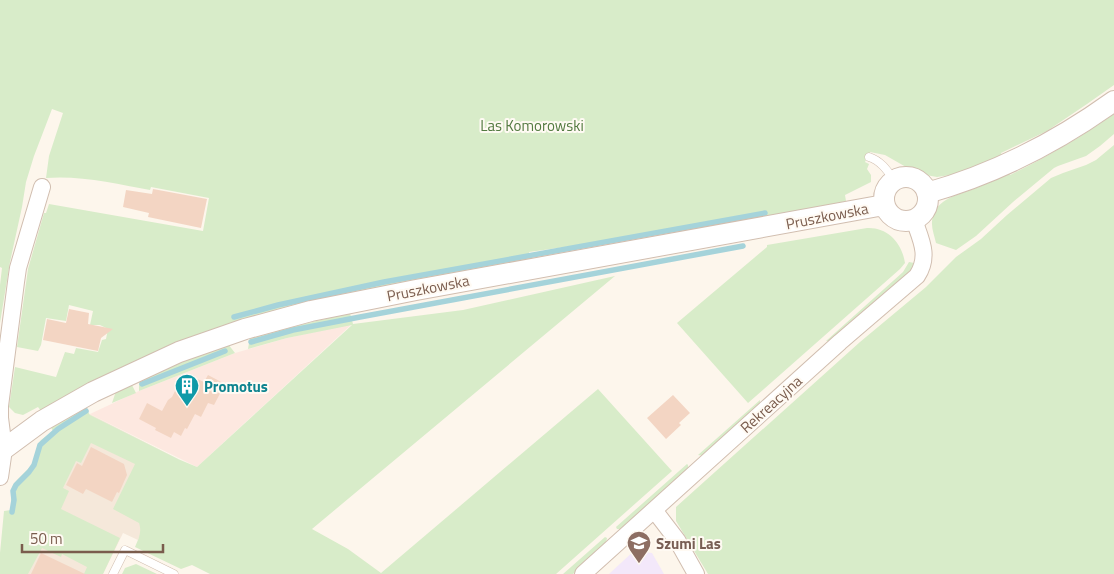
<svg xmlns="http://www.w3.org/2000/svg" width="1114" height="574" font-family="'Titillium Web',sans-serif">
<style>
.residential{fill:#f5e8da}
.commercial{fill:#fde8e0}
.education{fill:#f3e8fa}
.green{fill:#d8ecc9}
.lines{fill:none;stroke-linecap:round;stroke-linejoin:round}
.stream{stroke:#a5d3da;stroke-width:5.5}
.building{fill:#f3d5c3}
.service-casing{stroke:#d1beb0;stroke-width:9}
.minor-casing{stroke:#d1beb0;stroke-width:18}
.tertiary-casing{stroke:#d1beb0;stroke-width:22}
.service{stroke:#fff;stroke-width:8}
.minor{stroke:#fff;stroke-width:16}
.tertiary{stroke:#fff;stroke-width:20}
.labels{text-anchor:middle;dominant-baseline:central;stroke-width:4;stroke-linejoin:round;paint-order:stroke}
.park-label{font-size:15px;fill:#537a41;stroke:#fffaf3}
.street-label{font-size:15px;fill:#7a5c4d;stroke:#fffaf3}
.culture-label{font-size:15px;font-weight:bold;fill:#0d838f;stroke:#fffaf3;text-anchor:start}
.education-label{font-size:15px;font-weight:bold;fill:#785e54;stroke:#fffaf3;text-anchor:start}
</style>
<rect width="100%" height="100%" fill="#fdf6ec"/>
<path class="residential" d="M90 414 178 459 138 540 123 533 103 574H9Z"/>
<path class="commercial" d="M352 324 197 467 90 414 139 391 235 353 287 338Z"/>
<path class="education" d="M635 550 638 554 645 552 652 553 664 574H609Z"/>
<path class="green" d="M0 0H1114V85L1087 104 1047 131 1001 153 1002 156 988 162 950 175 937 177 926 175 916 170 906 167 885 155 870 152 865 162 869 164 867 169 871 175V182L845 195 846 201 803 212 759 220 529 252 530 261 172 345C127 364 84 387 41 411L38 407 23 415 15 413 9 407 15 367 56 377 65 352 74 354 76 348 98 352 102 340 106 339 108 329 100 325H90L93 311 69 305 66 321 46 318 41 345 38 351 17 347 28 269 44 213H46L49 204 203 231 209 198 151 187 150 190C118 184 79 175 46 178L49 156 63 113 52 109 34 156 26 182 22 207 10 262 0 323V285L2 268 0 267Z
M1114 114V134L1100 146 1086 156 1058 166 1054 168 1013 202 976 236 956 250 936 243C934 234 930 226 933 216 939 196 964 194 981 186 990 182 999 177 1009 172L1010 175C1047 157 1081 137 1114 114Z
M1114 145V574H708L676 521V507L860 342 926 287 956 257 981 239 1007 215 1051 178 1063 173 1086 165 1096 160Z
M867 228C888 227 902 243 905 263L900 269 748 403 677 323 767 247V245Z
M909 262 914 263 912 271 895 284 894 286 850 323 847 324V326L830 341H826L903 272Z
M615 276 312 529 348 549 381 573 598 389 672 471 556 574H210L192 565 181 569 135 547C139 538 142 532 139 523L113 509 135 464 91 443 81 463 76 461 63 488 69 491 61 509 120 538 103 574H84L87 567 62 554 61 557 42 548 28 574H0V553L4 511 11 510V492L13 485 18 479 30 467 33 463 38 444 41 440 53 431 50 426 85 407 90 415 178 459 197 467 352 325 287 338 248 349 250 337 350 313 353 324 463 310Z
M228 344 235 353 139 391V379L159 370Z
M131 383 136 393 112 403 116 391Z
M760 400V405L746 417H745L704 456 698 455Z
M687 464 688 465V469L633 518 629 521V523L622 529H617L616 527Z
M605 537 607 538 606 543 573 574H563Z
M136 564 157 574H122L125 568Z"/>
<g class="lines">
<path class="stream" d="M234 317 278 305 384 282 765 213
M251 342 293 330 360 317 743 246
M142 384 225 351
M12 512 14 500 13 491 16 485 29 472 34 465 40 445 58 429 86 411"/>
</g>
<path class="building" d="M153 189 207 199 201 228 148 217 149 213 123 207 126 190 152 194Z
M69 309 89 313 88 324 113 329 101 338 98 351 43 340 47 319 66 323Z
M208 375 225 384 214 405 208 403 201 417 195 414 187 429 185 428 181 436 174 432 171 438 155 430 156 428 139 419 147 403 162 411 168 400 172 397 177 387 188 392 195 378 204 382Z
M673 395 690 413 679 423 681 425 666 439 647 418Z
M91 447 124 464 127 475 119 493 117 492 112 502 86 489 83 494 66 485 77 463 82 466Z
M41 553 85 574H31Z"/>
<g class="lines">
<defs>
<path id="service" d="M869 157C881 161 887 170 894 180
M113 574 125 550 174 574"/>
<path id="minor" d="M0 477 4 449 0 418V406L16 282 18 268 42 187
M654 510 677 540 696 574
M583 574 840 342 917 276C930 256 921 240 914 220"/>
<path id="tertiary" d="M884 199a22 22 0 1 1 44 0a22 22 0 1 1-44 0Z
M927 193C995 174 1057 142 1114 101
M0 452 42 421 93 392 179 352 245 329 311 311 416 290 884 205"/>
</defs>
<use href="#service" class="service-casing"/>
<use href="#minor" class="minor-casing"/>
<use href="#tertiary" class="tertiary-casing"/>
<use href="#service" class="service"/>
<use href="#minor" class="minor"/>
<use href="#tertiary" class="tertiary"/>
</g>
<defs>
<symbol id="building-pin" viewBox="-11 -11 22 30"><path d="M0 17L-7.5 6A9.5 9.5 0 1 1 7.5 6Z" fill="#0f9aa8" stroke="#fffaf3"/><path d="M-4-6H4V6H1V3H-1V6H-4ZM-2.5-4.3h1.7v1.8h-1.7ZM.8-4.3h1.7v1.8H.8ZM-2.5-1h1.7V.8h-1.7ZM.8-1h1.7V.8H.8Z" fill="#fff"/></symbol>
<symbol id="school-pin" viewBox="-11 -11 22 30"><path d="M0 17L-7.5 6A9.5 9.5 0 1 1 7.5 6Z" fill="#8d6e63" stroke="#fffaf3"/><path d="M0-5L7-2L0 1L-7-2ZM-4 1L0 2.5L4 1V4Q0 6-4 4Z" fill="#fff"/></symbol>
</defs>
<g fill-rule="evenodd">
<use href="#building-pin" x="173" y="372" width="28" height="38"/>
<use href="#school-pin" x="625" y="529" width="28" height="38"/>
</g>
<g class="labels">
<g class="park-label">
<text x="532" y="125">Las Komorowski</text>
</g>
<g class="street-label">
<text transform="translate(827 216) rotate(-11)">Pruszkowska</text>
<text transform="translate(428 288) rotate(-11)">Pruszkowska</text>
<text transform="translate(771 404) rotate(-42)">Rekreacyjna</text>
</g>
<g class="culture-label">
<text x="204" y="386">Promotus</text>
</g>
<g class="education-label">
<text x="656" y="543">Szumi Las</text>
</g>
</g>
<path d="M22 544v8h141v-8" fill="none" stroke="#7a5c4d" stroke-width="2.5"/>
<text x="30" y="544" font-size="15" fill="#7a5c4d" stroke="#fffaf3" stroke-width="4" paint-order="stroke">50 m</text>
</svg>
